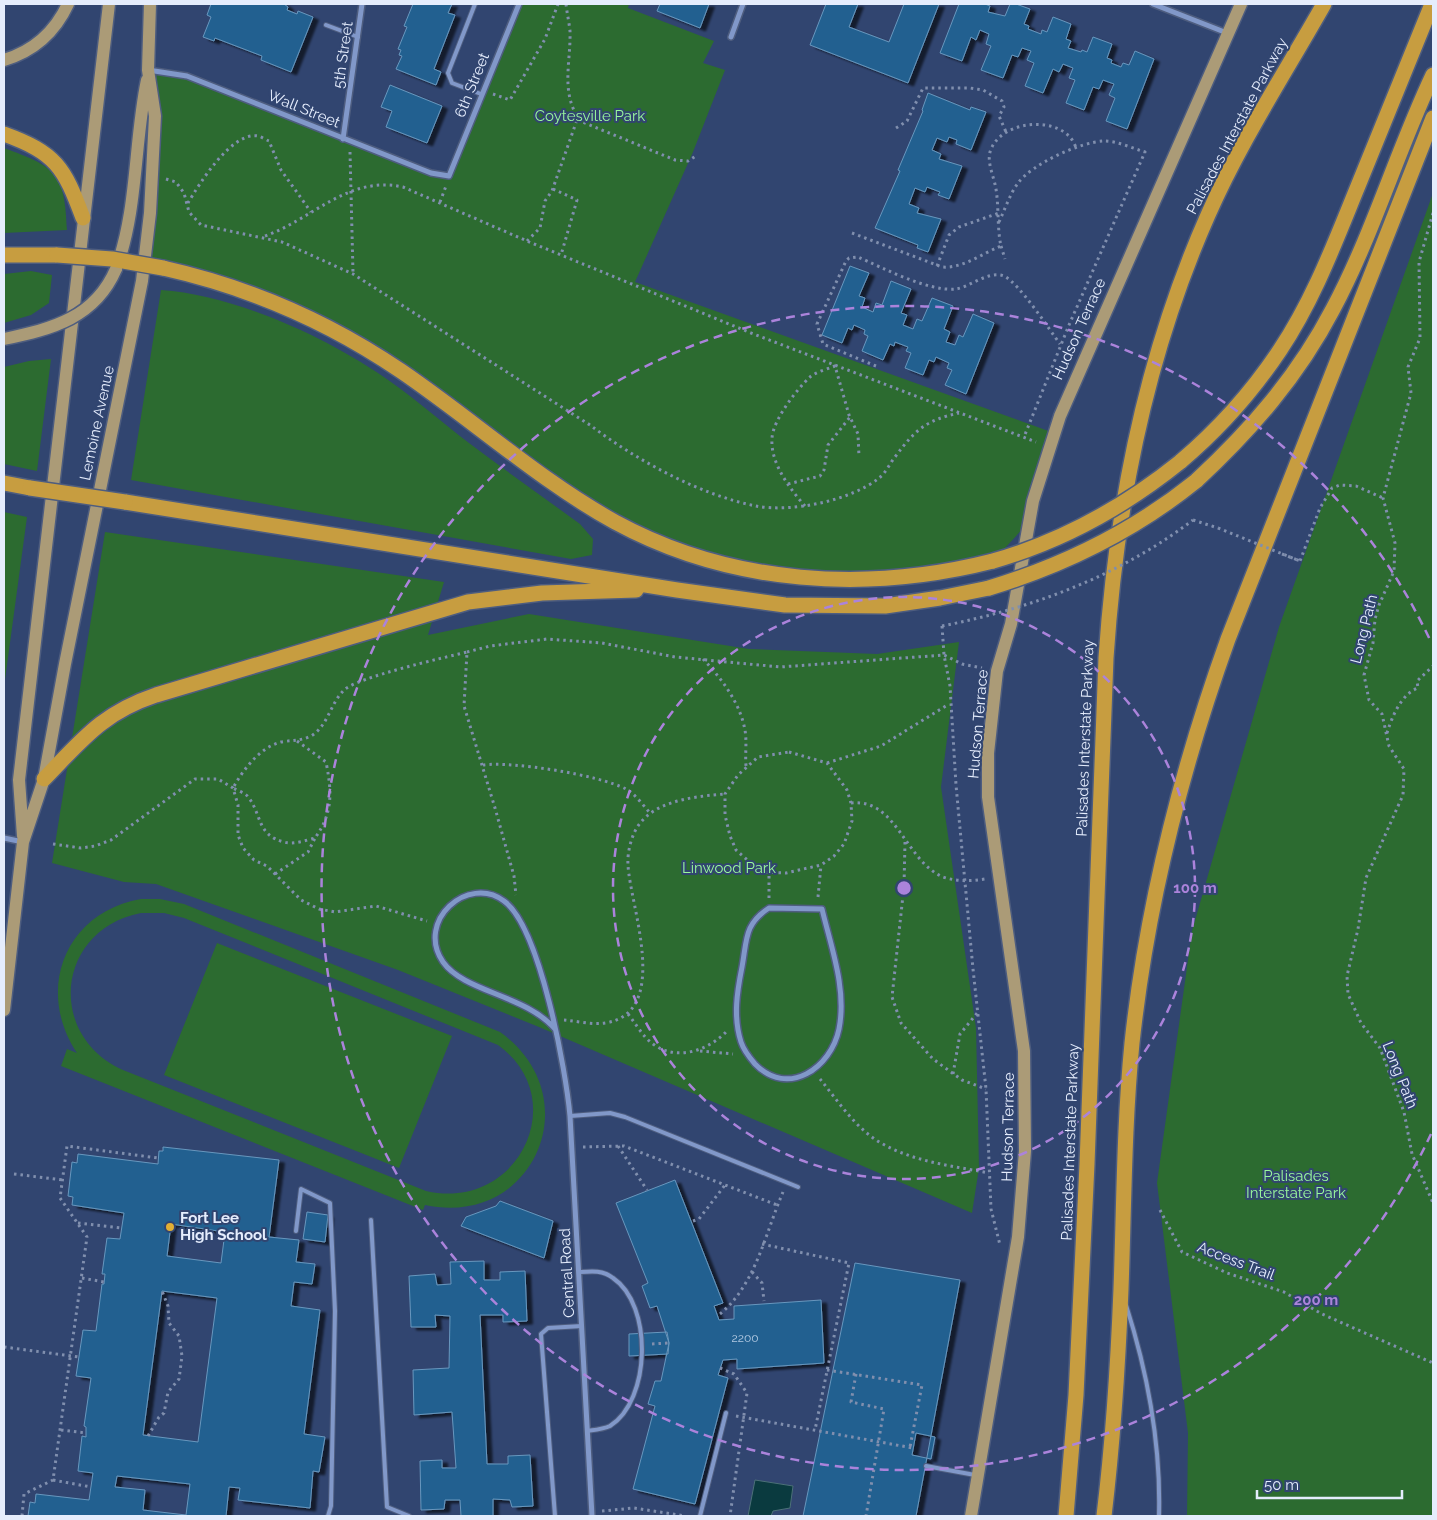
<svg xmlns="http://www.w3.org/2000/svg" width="1437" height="1520" font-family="Raleway,sans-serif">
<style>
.green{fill:#2c6b30;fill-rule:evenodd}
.water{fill:#0a3a3f;stroke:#4c7078}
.building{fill:#216190;stroke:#6897be;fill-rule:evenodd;filter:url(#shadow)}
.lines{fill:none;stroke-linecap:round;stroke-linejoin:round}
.lane-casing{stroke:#4e5d7f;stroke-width:6}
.street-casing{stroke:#4e5d7f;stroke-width:8}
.primary-casing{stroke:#4e5d7f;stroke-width:15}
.highway-casing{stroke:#4e5d7f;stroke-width:18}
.path{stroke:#808fae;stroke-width:3;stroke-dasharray:2.5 4;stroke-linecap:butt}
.lane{stroke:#8198c9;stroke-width:4}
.street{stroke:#8198c9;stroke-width:5}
.primary{stroke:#ab9b77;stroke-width:12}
.highway{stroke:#c79d40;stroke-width:15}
.primary-bridge-casing{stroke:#4e5d7f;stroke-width:15;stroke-linecap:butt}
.highway-bridge-casing{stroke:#4e5d7f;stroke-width:18;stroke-linecap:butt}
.path-bridge{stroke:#808fae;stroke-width:3;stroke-dasharray:2.5 4;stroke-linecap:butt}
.primary-bridge{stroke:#ab9b77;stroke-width:12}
.highway-bridge{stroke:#c79d40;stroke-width:15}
.ring{fill:none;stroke:#ab83db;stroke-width:2.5;stroke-dasharray:9 6}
.poi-dot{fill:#e2af34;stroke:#314570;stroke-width:2}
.labels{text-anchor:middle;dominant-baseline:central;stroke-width:4;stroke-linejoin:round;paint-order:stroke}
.number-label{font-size:12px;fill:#b4cae2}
.street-label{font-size:15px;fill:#e5edfd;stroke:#314570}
.park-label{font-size:15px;fill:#9af89c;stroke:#314570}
.poi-label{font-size:15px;font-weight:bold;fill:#e5edfd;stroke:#314570;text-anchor:start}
.centre{fill:#ab83db;stroke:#314570;stroke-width:2.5}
.ring-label{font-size:15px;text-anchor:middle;font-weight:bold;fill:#ab83db;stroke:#314570;stroke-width:4;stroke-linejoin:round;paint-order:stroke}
</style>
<defs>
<filter id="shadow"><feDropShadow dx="5.5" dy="3" stdDeviation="1" flood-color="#0009"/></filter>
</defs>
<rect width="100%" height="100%" fill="#314570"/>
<path class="green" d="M519 4H629L628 8 714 41 703 63 725 70 693 152 635 282 1054 433 1029 522 993 561 973 566 804 578 654 541 331 330 145 262 150 213 148 70 169 72 431 173 449 176Z
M4 148C56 167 65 173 67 230L4 233Z
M1433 193V1516H1187L1188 1433 1157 1183 1192 931 1279 627Z
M31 271 52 275 49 303 31 315 4 323V274Z
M161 290C236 295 331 339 391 382 418 401 443 423 469 443 506 471 543 497 580 524L593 539 592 555 571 559 131 480Z
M51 359 37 471 4 464V367L29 361Z
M4 512 27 517 4 687Z
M105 532 444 582 428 635 529 614 749 649 877 654 959 642 941 787 976 1028 979 1168 972 1213 539 1027 398 970 156 884 124 882 52 863Z
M141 899H160L184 904 500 1032C590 1096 535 1228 425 1205L423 1210 61 1066 67 1049 77 1053C35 990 65 912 141 899ZM141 913H164L184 918 498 1045C573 1099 518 1212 426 1191L123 1070C45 1035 57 929 141 913Z
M217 943 452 1036 399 1168 164 1075Z"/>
<path class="water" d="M755 1480 793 1486 790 1508 773 1511 771 1516H748Z"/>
<path class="building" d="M211 4H284L288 7 287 10 297 14 298 11 313 17 291 72 261 60 262 56 215 38 214 41 203 37 211 17 207 15Z
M413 4H452L448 13 455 15 434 69 441 72 436 85 396 69 402 56 399 55 401 50 398 49 407 27 404 26Z
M660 4H709L700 28 657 11Z
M826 4H858L849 27 889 42 904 4H939L908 83 810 45Z
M959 4H985L990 6 988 12 1005 16 1010 4H1016L1030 9 1024 24 1029 26 1028 29 1041 34 1042 30 1047 32 1053 17 1071 24 1066 39 1071 41 1068 48 1081 52 1082 50 1087 52 1093 37 1112 44 1107 58 1112 60 1111 63 1121 67 1123 63 1129 65 1135 51 1154 59 1127 129 1106 121 1115 98 1109 95 1114 84 1103 80 1099 89 1093 87 1084 110 1066 103 1075 80 1069 78 1073 68 1063 64 1059 72 1053 69 1043 93 1025 86 1034 63 1027 60 1031 51 1022 48 1018 57 1012 55 1003 78 981 70 991 46 986 44 989 34 980 30 976 40 971 37 962 61 940 53Z
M390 85 442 106 427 143 386 127 392 111 381 107Z
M928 93 970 110 971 107 986 112 971 150 956 144 957 140 949 137 947 142 937 138 932 150 941 154 939 159 962 166 949 199 938 195 940 192 927 187 925 192 915 188 909 204 919 208 917 213 941 219 928 252 917 248 918 245 875 228 900 171 898 170 923 111 922 110Z
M850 266 869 273 859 296 865 298 862 307 873 312 876 303 882 305 891 281 911 289 901 313 907 315 903 325 913 329 917 319 922 321 932 298 953 306 944 329 950 332 946 342 955 345 959 335 963 337 973 314 994 323 966 394 945 385 952 370 947 368 949 363 936 357 934 362 929 360 923 375 905 368 911 353 906 351 908 347 895 342 894 346 890 344 883 360 862 351 868 336 864 334 865 330 854 325 852 330 848 328 842 343 822 335Z
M163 1147 279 1160 269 1237 299 1240 296 1262 315 1264 312 1284 294 1282 291 1306 320 1310 304 1434 325 1437 319 1472 313 1471 310 1508 238 1500 240 1488 229 1487 226 1516H28L30 1502 35 1503 36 1494 89 1500 93 1473 78 1471 82 1436 86 1437V1427L84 1426 91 1378 76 1376 83 1330 96 1331 102 1284H104L105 1274H102L107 1238 120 1239 124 1213 72 1205 73 1197 68 1196 72 1162 77 1163 78 1154 158 1164 159 1151H163ZM171 1224 225 1232 221 1263 167 1256ZM162 1291 217 1298 198 1442 143 1435ZM117 1476 190 1484 186 1515 143 1510 145 1490 115 1487Z
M675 1180 723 1303 714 1306 719 1320 734 1319V1306L821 1300 824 1363 737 1369V1359L723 1360 718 1375 728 1378 695 1504 633 1489 655 1406 648 1404 655 1381H661L669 1343 657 1306 650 1308 642 1286 648 1283 616 1203Z
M500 1201 553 1221 544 1258 461 1226 466 1217 496 1206Z
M307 1212 328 1215 325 1242 303 1239Z
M484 1261V1280H500V1272L525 1271 527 1321 503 1322V1315H480L487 1464H508V1456L530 1455 533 1506 512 1507 510 1500 493 1499V1516H461L460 1500H445L444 1509 421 1510 420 1461 442 1460V1468H456L452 1412 414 1415 413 1370 449 1368 450 1316 435 1315 436 1327H411L409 1276 435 1274 437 1285 451 1284 450 1262Z
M855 1263 960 1280 916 1516H803Z
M667 1332 669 1343 668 1354 629 1356V1334Z
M916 1433 935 1437 931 1459 912 1455Z"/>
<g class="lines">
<defs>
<path id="lane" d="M475 4 448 73 452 83 481 94
M326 25 358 37
M570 1116 610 1113 625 1117 798 1187
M371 1220 387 1507 409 1516
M296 1231 301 1189 330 1203 335 1311 331 1506 328 1516
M580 1272C592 1271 603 1270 613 1278 653 1305 651 1400 610 1426 604 1429 594 1430 587 1431
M1126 1305C1148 1374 1161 1443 1159 1516
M926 1466 975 1475
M555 1516 541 1334 548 1328 582 1326
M700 1516 726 1413"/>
<path id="street" d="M1153 4 1227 33
M731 37 743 4
M148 70 187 76 431 173 449 176 519 4
M343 139 362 4
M4 838 23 842
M769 908 822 909C831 947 847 989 839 1029 831 1068 788 1098 755 1064 749 1057 744 1051 741 1042 733 1017 737 992 742 967 747 940 744 924 769 908Z
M555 1029C526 995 464 992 443 962 415 921 468 874 504 901 540 927 566 1071 570 1116L592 1516"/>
<path id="primary" d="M4 60C34 51 55 32 68 4
M116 269C138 209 134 142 147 80
M23 836 19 780 109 4
M4 1010 23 842 44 779 65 664 142 281 150 213 155 116 148 70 150 4
M971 1516 1018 1237 1025 1151 1024 1051 988 797V753L997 671 1011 624 1033 501 1060 416 1241 4"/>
<path id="highway" d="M4 134C56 153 64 167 83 218
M4 255H57
M163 268C248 287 329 322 401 371 473 420 539 480 615 522 731 585 867 593 993 561
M1180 462C1219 429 1252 392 1280 350 1314 299 1335 242 1358 186 1383 125 1407 64 1432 4
M1196 481C1251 430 1298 376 1333 309 1373 234 1397 151 1433 75
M4 483 30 488
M125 502 677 590 785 605 885 606 940 598 989 588
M44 779C82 740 102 713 156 695L468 602 542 593 636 590
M1066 1516 1076 1395 1087 1164 1106 658C1116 507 1146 355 1208 215 1240 142 1285 73 1324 4
M1104 1516C1113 1441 1118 1365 1121 1289 1124 1207 1124 1125 1132 1043 1147 904 1181 770 1228 639L1433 118"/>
</defs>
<use href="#lane" class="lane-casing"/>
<use href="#street" class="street-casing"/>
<use href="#primary" class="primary-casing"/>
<use href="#highway" class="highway-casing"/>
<path class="path" d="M566 4C567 13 569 22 570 31 571 63 560 92 580 121L675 160 688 161 696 156
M493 94 510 100 545 39 558 4
M896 128 907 121 923 88H970L983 90 1002 101 1004 107 999 116 1006 132
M350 152 353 273
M166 179 176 182 184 193 189 212 201 225 282 242 353 274 590 425C636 460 700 495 756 506 792 513 852 500 879 478 886 473 890 463 895 457 915 430 926 420 959 413
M553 189 577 200 561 255
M440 202 446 186
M188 203C199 184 232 131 258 136 262 137 266 140 269 141L281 170 311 212
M1433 213 1419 262 1420 338 1408 367 1411 393 1383 498 1395 543 1394 571 1379 605 1375 619 1373 643 1364 675 1369 700 1382 714 1389 746 1404 769 1403 795 1366 878 1358 929 1347 976 1348 994 1361 1023 1380 1048 1404 1112 1412 1154 1433 1203
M999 222C1005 209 1010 194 1018 183 1032 164 1080 142 1104 141 1117 141 1132 148 1145 152L1069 325 1024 437
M852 233 942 267C962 269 983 253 1001 246 997 228 999 208 996 189 994 177 987 163 990 152 1000 118 1066 114 1076 148
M265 236C313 219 348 175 403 187L527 241 751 333 1036 442
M527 241 540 228 545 201 552 191 578 117
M1001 246 1005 259
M937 266 949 235 959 227 999 213
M876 366 823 344 817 324 846 261 849 258 858 257C883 268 929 292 956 289 970 287 989 270 1004 276 1019 283 1049 329 1060 344
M788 484 820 476 824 470 828 445 850 417
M805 506C790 489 770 463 772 438 773 420 797 389 810 377 816 372 827 369 835 366L849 415 858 434 859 457
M1193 520 1218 528
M1282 554 1300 561 1320 508 1332 488 1340 485 1356 486 1383 498
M942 626 944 655 950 686 956 785 973 969 986 1089 991 1209 1000 1245
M467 652 490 646 547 639 602 643 675 657 780 667 944 655 962 664 982 668
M703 659C722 679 740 703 745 730 747 742 745 754 746 766
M1387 733C1392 717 1401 694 1418 688L1417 681 1433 666
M297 741 326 762C332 792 333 813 315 838 307 840 293 845 284 842 257 835 262 816 249 798 246 793 238 791 233 788 243 770 260 747 281 742 292 740 301 741 311 736 328 726 330 704 344 690 358 677 443 658 467 652L464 706 495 808 514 876 516 895
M789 752 827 763 847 790 851 803 852 821 844 844 834 856 821 865 786 873 761 872 736 850 730 836 725 815V794L738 775 758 757Z
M827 763 881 746 949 704
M483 765C512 761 599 775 626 789 635 794 643 805 650 813
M851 803C897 798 905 861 943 877 958 882 971 881 985 879
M905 842 904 886 892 997 901 1023 933 1059 962 1080 986 1089
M53 844 81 848 95 846 111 840 195 779H218L233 788 238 805V835L243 848 254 860 267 866 301 900 319 909 335 912 376 906 427 921
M275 874 308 852 315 838
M818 897 821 865
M769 898V873
M628 1014C636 1024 643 1037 653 1044 677 1062 709 1050 727 1031
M564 1020C577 1021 592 1025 605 1023 672 1013 630 906 628 865 627 852 632 832 641 822 659 800 698 796 725 794
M700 1051 733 1054
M953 1074 960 1034 978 1012
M820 1079C838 1101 856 1129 881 1143 914 1162 953 1166 989 1173
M618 1146 647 1190
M583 1147 624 1146 777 1205
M14 1174 63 1180
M1160 1210 1182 1252 1227 1273 1284 1292 1322 1314 1433 1363
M693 1221 699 1219 725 1185
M78 1223 122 1228
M762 1244 849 1263 815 1430
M752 1272 762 1283 764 1301
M82 1278 104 1282
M720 1314C756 1284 765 1234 783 1192
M652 1344 669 1343
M4 1347 79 1357
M720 1368 734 1374 747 1393 730 1516
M827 1370 922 1385 910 1447
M856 1374 851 1402 884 1409 866 1516
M736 1416 913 1448
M61 1430 86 1433
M148 1436 159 1417 164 1413 168 1392 179 1379 182 1356 179 1336 169 1323 168 1306 162 1291
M53 1480 91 1487
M602 1511 634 1508 685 1516
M22 1516 24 1494 53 1480 87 1237 60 1198 67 1146 158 1158"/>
<use href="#lane" class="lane"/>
<use href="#street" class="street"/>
<use href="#primary" class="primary"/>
<use href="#highway" class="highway"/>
<defs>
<path id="primary-bridge" d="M4 339C52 329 95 318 116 269"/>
<path id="highway-bridge" d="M57 255 112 259 163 268
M30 488 125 502
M993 561C1063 541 1124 507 1180 462
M989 588C1065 565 1134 531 1196 481"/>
</defs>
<use href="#primary-bridge" class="primary-bridge-casing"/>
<use href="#highway-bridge" class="highway-bridge-casing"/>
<path class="path-bridge" d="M1218 528 1300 561
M942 626C1033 608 1119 576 1193 520"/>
<use href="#primary-bridge" class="primary-bridge"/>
<use href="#highway-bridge" class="highway-bridge"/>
</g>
<g class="ring">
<circle cx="904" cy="888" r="291"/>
<path d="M1431 1134A582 582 0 1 1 1431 642"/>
</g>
<circle class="poi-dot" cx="170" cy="1227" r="5"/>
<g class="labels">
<g class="number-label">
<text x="745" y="1338">2200</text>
</g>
<g class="street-label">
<text transform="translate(343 55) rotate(-82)">5th Street</text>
<text transform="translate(472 85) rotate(-68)">6th Street</text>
<text transform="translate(304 109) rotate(22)">Wall Street</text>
<text transform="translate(1237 126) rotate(-62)">Palisades Interstate Parkway</text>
<text transform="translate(1079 329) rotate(-66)">Hudson Terrace</text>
<text transform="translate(97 423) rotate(-78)">Lemoine Avenue</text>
<text transform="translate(1364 629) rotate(-76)">Long Path</text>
<text transform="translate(978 724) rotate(-85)">Hudson Terrace</text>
<text transform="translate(1085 738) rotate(-88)">Palisades Interstate Parkway</text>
<text transform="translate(1400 1075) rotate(68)">Long Path</text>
<text transform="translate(1008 1127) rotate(-89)">Hudson Terrace</text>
<text transform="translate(1070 1142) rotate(-88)">Palisades Interstate Parkway</text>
<text transform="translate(1236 1261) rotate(21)">Access Trail</text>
<text transform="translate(567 1273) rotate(-93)">Central Road</text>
</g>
<g class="park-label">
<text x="590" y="116">Coytesville Park</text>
<text x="729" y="868">Linwood Park</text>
<text x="1296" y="1176">Palisades<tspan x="1296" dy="17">Interstate Park</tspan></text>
</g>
<g class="poi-label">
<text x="180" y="1218">Fort Lee<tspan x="180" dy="17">High School</tspan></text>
</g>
</g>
<circle cx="904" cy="888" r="8" class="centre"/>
<g class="ring-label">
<text x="1195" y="893">100 m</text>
<text x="1316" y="1305">200 m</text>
</g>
<rect width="1437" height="1520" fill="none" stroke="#e5edfd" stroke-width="10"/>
<path d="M1257 1490v8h145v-8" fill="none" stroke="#e5edfd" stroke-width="2.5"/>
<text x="1264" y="1490" font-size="15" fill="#e5edfd" stroke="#314570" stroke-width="4" paint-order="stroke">50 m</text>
</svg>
